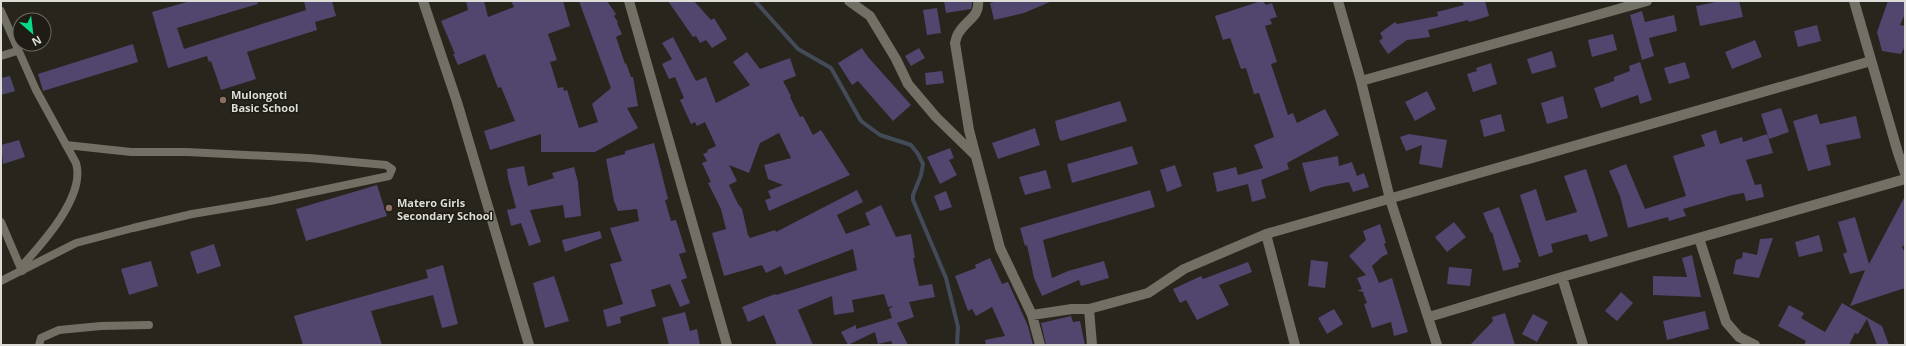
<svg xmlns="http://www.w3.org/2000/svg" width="1906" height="346" font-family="'Open Sans',sans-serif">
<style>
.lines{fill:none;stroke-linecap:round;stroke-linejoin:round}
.stream{stroke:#434b59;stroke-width:4}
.building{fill:#50466e}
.lane{stroke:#726f65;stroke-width:8}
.street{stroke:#726f65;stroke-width:10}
.education-dot{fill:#8d6e63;stroke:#1e1c14;stroke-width:1.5}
.labels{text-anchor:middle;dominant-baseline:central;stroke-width:3;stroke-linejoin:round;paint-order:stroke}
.poi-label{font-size:11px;font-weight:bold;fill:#dedcd7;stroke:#1e1c14;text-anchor:start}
</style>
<rect width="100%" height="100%" fill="#28251d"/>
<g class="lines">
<path class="stream" d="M755 1 798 49 831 68 861 121 880 135 911 145 918 154 923 164 921 175 913 195V200L946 278 958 327 957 345"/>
</g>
<path class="building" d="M190 1H257L258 4 177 28 184 49 306 10 304 1H332L336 16 315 22 317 30 247 52 256 79 221 90 211 61 209 62 207 56 168 68 152 12Z
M466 1H484L488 17 514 7 511 1H563L570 26 548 34 557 60 550 62 558 88 563 87 564 91 567 90 579 128 598 122 592 104 611 88 579 1H607L616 14 614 16 618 22 617 23 622 34 616 37 625 64 626 63 631 77H633L638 106 627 108 638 128 595 152H541V134L490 150 484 131 515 121 501 87 498 88 485 54 458 65 453 54H455L441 21 468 10Z
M668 1H694L711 20 714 18 727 39 712 48 706 40 700 43 696 36 693 37Z
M944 1H972V5L971 9 946 13Z
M998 1H1052L1024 13 994 20 990 3Z
M1261 1H1263L1266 5 1272 3 1277 17 1270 19 1272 24 1265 26 1277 62 1271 64 1288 115 1293 113 1297 123 1325 109 1339 135 1287 163 1289 169 1261 180 1266 198 1252 202 1248 184 1217 192 1213 173 1236 167 1238 175 1263 168 1254 145 1274 137 1259 93 1254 94 1246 68 1241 69 1230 38 1223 40 1215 16Z
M1462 1H1485L1489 16 1469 22 1468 20 1428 30 1430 37 1407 40 1388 54 1379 41 1383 38 1380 33 1395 22 1397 24 1438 16 1437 12 1464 5Z
M1721 1H1739L1743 17 1700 26 1696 6Z
M1888 1H1905V14L1900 25 1905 26V46L1901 54 1882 51 1877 32Z
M937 8 941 33 927 35 923 10Z
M1642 11 1645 22 1674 15 1677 31 1649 38 1654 56 1642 60 1630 15Z
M1817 25 1821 41 1798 47 1794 31Z
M1613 34 1617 50 1592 57 1588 40Z
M673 37 696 81 706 77 716 103 750 85 733 62 747 52 760 69 790 58 796 76 783 81 791 96 790 97 800 117 803 116 813 135 821 130 850 175 769 211 765 200 771 198 768 191 783 185 768 179 764 165 791 158 779 133 760 143 749 173 729 165 737 181 729 185 738 204 742 209 748 235 750 238 775 230 776 232 857 190 863 202 837 215 846 234 870 225 865 213 881 205 896 237 911 234 915 258H913L919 286 932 284 935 297 909 302 914 317 897 323 908 345H893L891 341 878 344 875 332 848 345 841 332 856 325V329L892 318 889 309 893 306 888 307 884 294 852 300 854 312 834 315 832 296 798 310 813 345H777L764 315 748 322 742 307 775 294 776 295 857 270 853 249 785 275 781 266 766 273 762 265 724 276 712 233 726 229 721 209 708 183 711 182 702 163 707 161 703 154 708 152 707 150 716 146 705 122 697 126 695 122 691 124 680 100 684 98 675 77 669 79 662 64 672 59 662 43Z
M1755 40 1762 57 1732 69 1725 52Z
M133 44 138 62 43 91 38 74Z
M862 48 868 57 911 105 893 121 858 81 852 85 838 63Z
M919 48 925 58 911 66 905 56Z
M1552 51 1556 67 1532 74 1527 59Z
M1640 62 1652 100 1640 104 1638 95 1601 108 1594 88 1614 81V77L1630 71 1629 66Z
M1685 62 1690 78 1669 84 1664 68Z
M1491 63 1497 84 1473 92 1467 74 1477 71 1476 68Z
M942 71 944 83 926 85 925 73Z
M10 76 15 91 1 95V78Z
M1427 91 1436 109 1415 121 1405 102Z
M1563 96 1568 118 1547 124 1541 103Z
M1120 101 1127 121 1061 141 1059 138 1055 121Z
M1781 108 1789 132 1769 139 1761 114Z
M1501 114 1505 131 1484 137 1480 120Z
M1817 114 1820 124 1856 116 1861 138 1826 145 1831 165 1808 171 1793 121Z
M1035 128 1040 145 998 159 992 143Z
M1716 130 1720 144 1742 137 1743 142 1767 134 1773 153 1746 160 1755 185 1761 184 1764 197 1746 201 1744 193 1732 195 1683 209 1686 216 1669 221 1668 217 1628 228 1620 196 1609 171 1626 164 1645 209 1686 196 1673 156 1705 146 1701 135Z
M1409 134 1447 140 1442 168 1419 164 1422 145 1406 151 1400 137Z
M19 140 25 157 3 164 1 145Z
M654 143 668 199 665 200 671 221 676 220 686 252 679 254 687 278 681 280 690 303 680 307 670 284 651 290 656 306 620 317 621 323 607 327 603 310 623 304 610 264 622 261 610 228 639 221 637 209 618 211 614 201 606 159 625 154V151Z
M1132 146 1138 164 1072 183 1067 164Z
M950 148 954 158 949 160 957 175 940 184 927 157Z
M1338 156 1339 166 1352 162 1357 176 1364 173 1369 187 1353 192 1349 182 1322 187 1310 192 1302 163Z
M1175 165 1182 186 1167 192 1160 170Z
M524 166 528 186 554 178 552 173 574 167 578 182 581 216 565 218 563 205 530 210 541 242 529 246 521 223 511 226 507 210 516 208 508 178 507 169Z
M1586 169 1608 236 1590 242 1587 234 1551 244 1553 252 1539 257 1520 195 1536 189 1546 221 1577 212 1564 176Z
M1046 170 1051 188 1025 195 1019 177Z
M377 185 387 216 306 241 296 209Z
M1150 190 1155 207 1043 240 1052 278 1068 271 1104 261 1109 278 1081 286 1079 280 1042 296 1034 278 1027 245 1025 246 1020 228Z
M946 191 952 207 940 211 934 196Z
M1905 196V244L1902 247 1905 253V288L1850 306 1865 270 1850 274 1843 254 1847 252 1838 222 1855 217 1869 264Z
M1499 207 1521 262 1518 263 1519 267 1503 271 1492 232 1491 233 1483 213Z
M1454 222 1466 237 1447 252 1435 237Z
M1380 224 1386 243 1384 244 1388 254 1383 256 1372 266 1379 283 1392 278 1408 332 1394 336 1391 322 1372 328 1364 304 1367 303 1363 293 1364 292 1357 291 1362 289 1357 278 1366 275 1349 256 1366 240 1363 231Z
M600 231 602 238 565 252 562 240Z
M1819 235 1823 251 1799 257 1795 242Z
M1773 238 1759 278 1733 274 1736 260 1742 258 1743 252 1757 255 1760 239Z
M214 244 221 266 197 274 190 252Z
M1692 255 1701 297 1653 295V276L1687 277 1682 258Z
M990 258 1002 284 1008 282 1028 326 1033 345H986L985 340 1005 336 992 307 976 316 972 309 968 311 955 276 976 268 975 265Z
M1311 260 1328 262 1325 288 1308 286Z
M151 261 158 286 129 295 121 269Z
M1248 262 1252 272 1219 285 1229 305 1197 320 1186 300 1180 303 1173 289 1201 276 1203 279Z
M443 265 458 324 442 328 433 295 371 311 382 345H303L294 316 428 278 426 270Z
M1449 267 1472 269 1470 286 1447 284Z
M554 276 569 321 545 328 533 283Z
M1621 292 1633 303 1617 321 1605 311Z
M1842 303 1882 326 1889 345H1877L1867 319 1858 334 1855 333 1849 345H1804L1806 341 1778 326 1789 305 1804 313 1801 318 1825 332Z
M1334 309 1343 324 1327 334 1318 318Z
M1705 311 1709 329 1667 340 1663 321Z
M685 312 690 331 697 329 700 345H669L662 318Z
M1505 313 1515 345H1470L1493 321 1492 317Z
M1533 314 1548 322 1537 342 1522 334Z
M1071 316 1073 322 1080 321 1085 345H1046L1041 323Z"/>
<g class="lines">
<path class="lane" d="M1 11 36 90 76 163C86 196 42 244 21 267
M1 56 17 51
M1 222 22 271
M1 281 76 243 133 228 192 214 270 201 389 176 392 169 386 165 309 158 187 152H131L66 145
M39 345 41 338 59 330 101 326 149 325"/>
<path class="street" d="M423 1 457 102 529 345
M629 1 727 345
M849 1 870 16 896 59 908 84 936 117 975 155
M978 1C980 16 967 20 960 31 957 34 956 39 955 43L969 130 1000 248 1032 315 1072 309H1089L1148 293 1184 269 1266 234 1871 61
M1338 1 1361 81 1390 199 1437 345
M1854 1 1898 153 1905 173
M1361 81 1647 1
M1266 234 1295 345
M1699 238 1726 322 1739 337 1755 345
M1562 277 1583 345
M1089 309 1092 345
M1032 315 1040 345
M1429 317 1562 277 1905 179"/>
</g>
<g class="education-dot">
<circle cx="223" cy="100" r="4"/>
<circle cx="389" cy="208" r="4"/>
</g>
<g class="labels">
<g class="poi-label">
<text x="231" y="94">Mulongoti<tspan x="231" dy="13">Basic School</tspan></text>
<text x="397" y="202">Matero Girls<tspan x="397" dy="13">Secondary School</tspan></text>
</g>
</g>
<rect width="1906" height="346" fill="none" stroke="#dedcd7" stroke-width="4"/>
<g transform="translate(32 32) rotate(152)"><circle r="19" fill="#1e1c14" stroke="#6b6962"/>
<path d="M0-3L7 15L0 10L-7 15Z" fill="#0bd98a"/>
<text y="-6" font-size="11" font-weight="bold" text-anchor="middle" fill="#dedcd7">N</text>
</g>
</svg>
